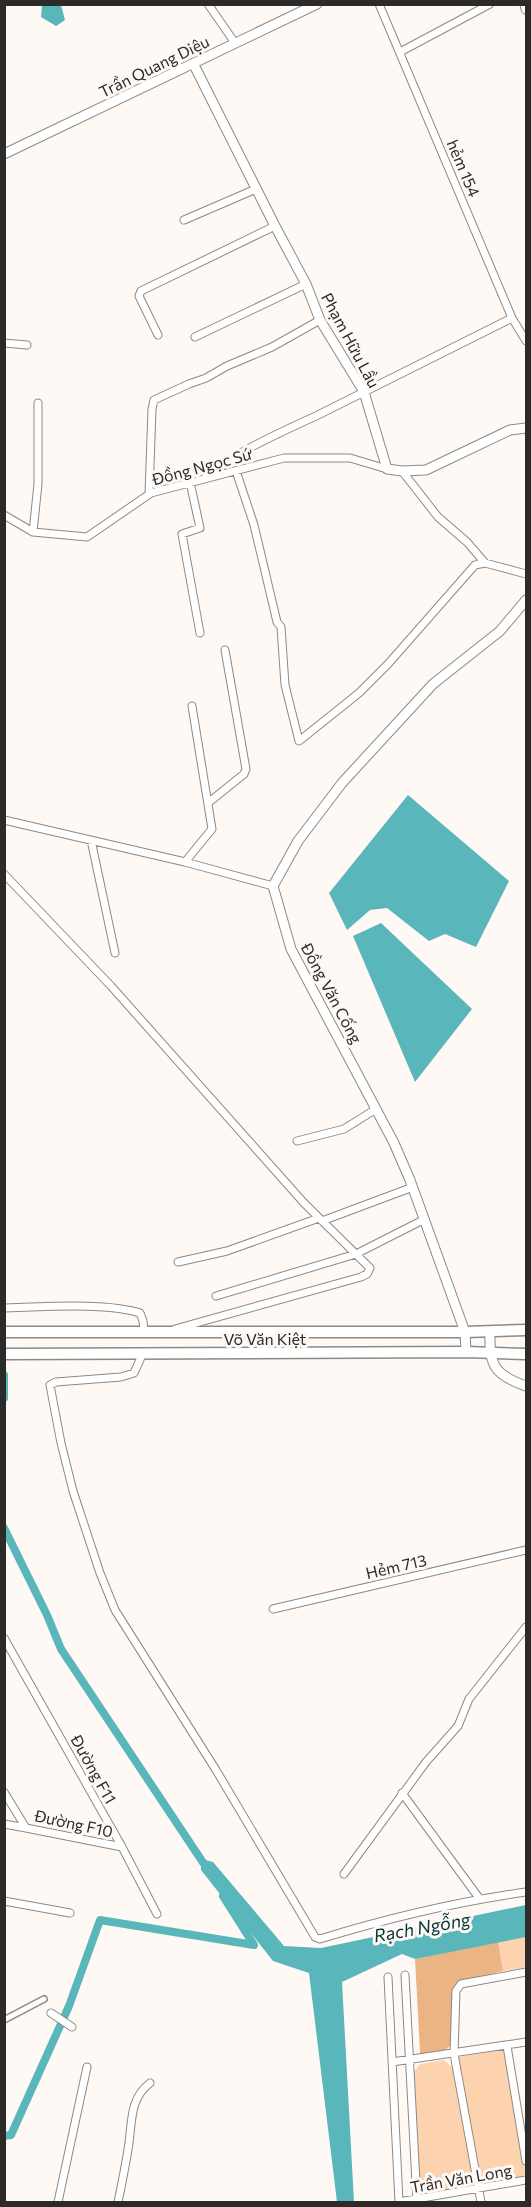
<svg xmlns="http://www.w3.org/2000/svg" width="531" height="2207" font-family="Commissioner,sans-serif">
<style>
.green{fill:#fdd2ae}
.forest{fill:#eab485}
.water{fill:#59b6bb}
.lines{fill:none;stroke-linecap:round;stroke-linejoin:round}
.canal{stroke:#59b6bb;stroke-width:8}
.pedestrian-casing{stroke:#8d8985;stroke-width:8}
.minor-casing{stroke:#8d8985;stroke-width:9}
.tertiary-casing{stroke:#8d8985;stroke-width:11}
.secondary-casing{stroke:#8d8985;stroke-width:13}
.pedestrian{stroke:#fff;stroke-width:5}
.minor{stroke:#fff;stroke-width:7}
.tertiary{stroke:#fff;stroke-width:9}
.secondary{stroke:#fff;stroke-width:10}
.labels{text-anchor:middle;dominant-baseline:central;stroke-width:6;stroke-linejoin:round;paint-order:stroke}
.street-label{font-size:16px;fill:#2d2b2a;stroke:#fef9f5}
.water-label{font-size:18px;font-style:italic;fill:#053437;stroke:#fef9f5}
</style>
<rect width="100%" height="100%" fill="#fef9f5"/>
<path class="green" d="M526 1937V1967L503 1971 498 1941Z
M501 2050 505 2052 526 2171 523 2177 485 2185 479 2182 457 2060 460 2057Z
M444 2060 455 2070 476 2182 474 2187 431 2193 418 2189 414 2072 420 2064Z"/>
<path class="forest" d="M498 1941 503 1971 462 1981 455 1987 452 2042C447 2054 432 2056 420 2053L415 1959Z"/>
<path class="water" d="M42 5H61L65 20 56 26 41 17Z
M408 795 509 881 476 947 445 934 429 941 387 908 370 910 347 930 329 893Z
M381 923 472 1009 415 1082 353 936Z
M201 1859 213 1862 284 1946 321 1948 526 1905V1937L415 1959 402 1954 342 1982 354 2202H337L309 1973 273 1961 201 1870Z"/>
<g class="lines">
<path class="canal" d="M4 1375V1398
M4 1528 47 1615 61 1649 206 1867
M4 2136 11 2135 69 2006 100 1920 254 1945 223 1896"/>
<defs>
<path id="pedestrian" d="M4 2020 44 1999"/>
<path id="minor" d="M208 4 235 43
M379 4 512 318 526 341
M400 52 490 4
M184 220 256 189
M158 335 139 296 141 291 275 226
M195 337 306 284
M4 343 27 345
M236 471 254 525 277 622 281 627 285 685 299 741 359 693 388 664 475 565 485 563 526 574
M402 471 438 517 467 542 485 563
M204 479C230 454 286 430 320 414 384 382 448 350 512 318
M190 482 200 528 182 534 200 633
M149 494 152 409 154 400 189 384 206 378 227 366 272 347 320 320
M4 515 33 532 87 537 151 493 284 458H350L387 469
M33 532 38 484V403
M208 803 244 774 246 769 225 650
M4 820 185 862 273 886
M91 840 115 953
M185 862 212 829 192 706
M4 874 111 986 304 1203 370 1268 367 1274 361 1277 175 1329
M297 1141 344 1129 376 1109
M322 1221 413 1187
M178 1262 227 1251 319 1218
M216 1296 356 1254 423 1220
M4 1308C41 1307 107 1302 140 1313L143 1321 144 1332
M143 1353 134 1373 121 1377 56 1382 50 1385 61 1443 73 1491 100 1573 115 1610 216 1770 315 1937 320 1939C388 1918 456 1902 526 1892
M273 1609 526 1550
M4 1638 122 1847 157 1914
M4 1792 26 1828 122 1847
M402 1793 479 1898
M4 1824 26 1828
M344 1874 426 1762 458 1726 469 1699 526 1627
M4 1901 70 1913
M405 1975 417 2202
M388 1977 399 2202
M51 2013 72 2027
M507 2046 526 2161
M392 2062 526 2042
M58 2202 87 2067
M118 2202C122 2183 126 2163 129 2143 132 2121 130 2098 150 2083
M399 2202 526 2180
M481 2202 454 2054 456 1991 461 1984 526 1972"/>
<path id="tertiary" d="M525 4 526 9
M194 65 275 226 306 284 320 320 364 392 387 469 402 471 426 470 510 430 526 428
M4 154 317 4
M490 1332C489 1365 494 1375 526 1386
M466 1352 465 1332 410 1180 394 1143 291 949 273 886 298 841 342 783 433 684 500 631 526 600"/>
<path id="secondary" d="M4 1332H465L526 1330
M4 1354 466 1352 526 1354"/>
</defs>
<use href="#pedestrian" class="pedestrian-casing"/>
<use href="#minor" class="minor-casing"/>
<use href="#tertiary" class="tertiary-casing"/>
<use href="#secondary" class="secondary-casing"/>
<use href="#pedestrian" class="pedestrian"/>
<use href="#minor" class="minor"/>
<use href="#tertiary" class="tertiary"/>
<use href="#secondary" class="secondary"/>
</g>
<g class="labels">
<g class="street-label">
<text transform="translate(154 66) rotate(-26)">Trần Quang Diệu</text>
<text transform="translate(464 168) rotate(67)">hẻm 154</text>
<text transform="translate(351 340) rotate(62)">Phạm Hữu Lầu</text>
<text transform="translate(202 466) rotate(-15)">Đồng Ngọc Sứ</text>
<text transform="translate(332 993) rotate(62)">Đồng Văn Cống</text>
<text x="265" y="1338">Võ Văn Kiệt</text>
<text transform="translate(396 1566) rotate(-13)">Hẻm 713</text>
<text transform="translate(94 1769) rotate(61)">Đường F11</text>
<text transform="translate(74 1823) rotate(12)">Đường F10</text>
<text transform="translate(461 2178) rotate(-10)">Trần Văn Long</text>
</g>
<g class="water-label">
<text transform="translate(422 1927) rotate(-10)">Rạch Ngỗng</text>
</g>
</g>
<rect width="531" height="2207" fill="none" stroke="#2d2b2a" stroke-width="12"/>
</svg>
